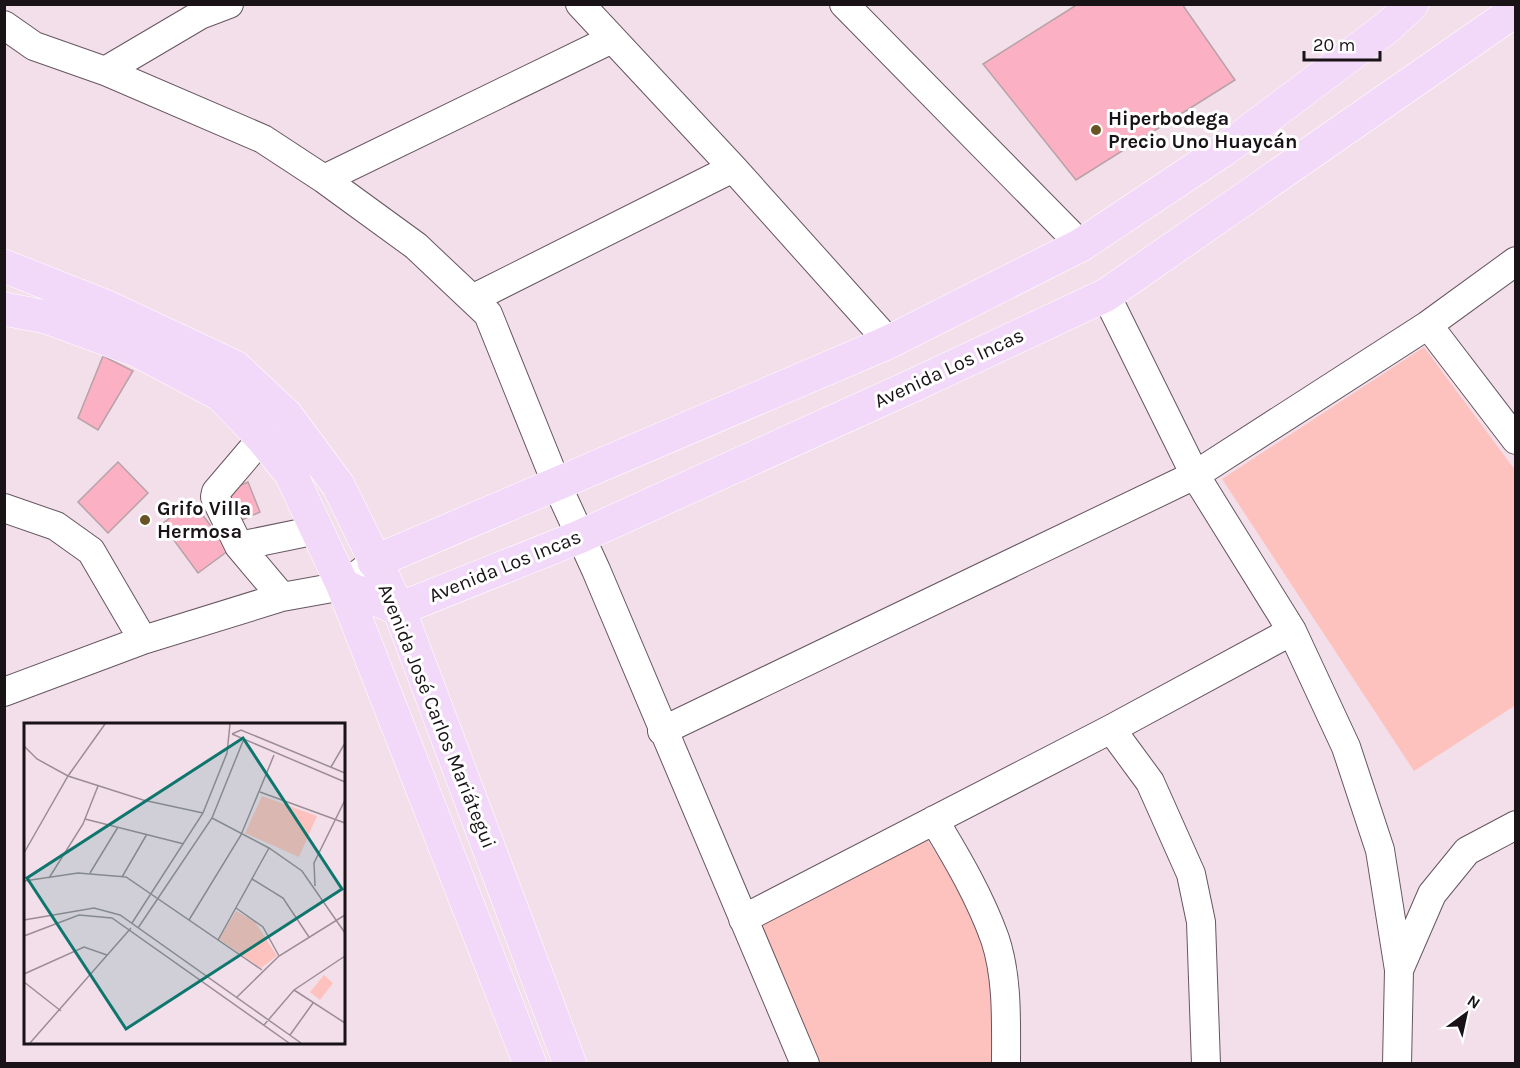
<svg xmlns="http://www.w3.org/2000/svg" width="1520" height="1068" font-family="Karla,sans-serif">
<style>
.green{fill:#fec2be}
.building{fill:#fbb0c4;stroke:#b7a2a7;stroke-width:1.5}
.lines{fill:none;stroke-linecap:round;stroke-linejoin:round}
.minor-casing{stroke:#665660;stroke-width:30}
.major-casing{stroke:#fff;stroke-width:34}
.minor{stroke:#fff;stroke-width:28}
.major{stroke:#f2d8f9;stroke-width:33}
.poi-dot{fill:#685322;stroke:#fff;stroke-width:2}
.labels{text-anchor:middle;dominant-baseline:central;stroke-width:6;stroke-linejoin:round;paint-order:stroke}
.poi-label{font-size:20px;font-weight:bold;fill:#191317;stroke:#fff;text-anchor:start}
.street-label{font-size:20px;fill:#191317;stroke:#fff}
.inset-road{fill:none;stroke:#9b8d96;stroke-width:1.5}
.view{fill:#0f766e;fill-opacity:0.15;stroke:#0f766e;stroke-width:3}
.inset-edge{fill:none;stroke:#191317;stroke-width:3}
</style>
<rect width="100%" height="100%" fill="#f2dfea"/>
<path class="green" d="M1424 347 1515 470 1516 705 1414 771 1222 479Z
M925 836C940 860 958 885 970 911 992 959 994 1011 995 1063H812L753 922Z"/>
<path class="building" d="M1078 4H1182L1235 80 1076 180 983 64Z
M103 356 133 371 98 430 78 418Z
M118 462 148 493 108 533 78 502Z
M248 482 260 512 235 523 222 493Z
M192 501 229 550 198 573 162 524Z"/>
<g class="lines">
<defs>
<path id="minor" d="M580 4 733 168 889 342
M844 4 1081 245
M4 25 34 46 105 71 263 139 324 179 416 246 488 314 557 485 596 570 805 1064
M105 71 200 15 229 4
M324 179 612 39
M1106 295 1195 475 1292 631 1346 747 1380 850 1399 970 1397 1064
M472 299 733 168
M1428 325 1516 440
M262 438 216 492 215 497 239 546 317 530
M4 508 56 526 91 551 143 640
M239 546 282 597
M4 692 143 640 282 597 343 586 374 562
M1111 729 1150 782 1191 874 1201 922 1206 1064
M662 731 1195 475 1428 325 1516 261
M934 820C957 858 980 897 995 939 1008 978 1006 1023 1006 1064
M743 919 1111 729 1292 631
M1399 970 1432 894 1467 851 1516 825"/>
<path id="major" d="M4 266 105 306 235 367 286 415 338 485 399 609 570 1064
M4 309 46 317 136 350 221 395 262 438 291 474 343 586 530 1064
M374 562 889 342 1081 245 1225 149 1389 26 1412 4
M343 586 399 609 579 537 914 385 1106 295 1506 17"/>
</defs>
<use href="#minor" class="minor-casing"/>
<use href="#major" class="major-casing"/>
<use href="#minor" class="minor"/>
<use href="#major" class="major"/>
</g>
<g class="poi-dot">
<circle cx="1096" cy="130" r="6"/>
<circle cx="145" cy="520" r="6"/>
</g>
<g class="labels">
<g class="poi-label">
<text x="1108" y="118">Hiperbodega<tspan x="1108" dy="23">Precio Uno Huaycán</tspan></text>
<text x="157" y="508">Grifo Villa<tspan x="157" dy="23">Hermosa</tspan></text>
</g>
<g class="street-label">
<text transform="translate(949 368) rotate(-25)">Avenida Los Incas</text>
<text transform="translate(505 566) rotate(-22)">Avenida Los Incas</text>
<text transform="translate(437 716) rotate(68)">Avenida José Carlos Mariátegui</text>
</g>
</g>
<g transform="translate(24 723)">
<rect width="321" height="321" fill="#f2dfea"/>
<path d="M238 73 293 93 275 134 221 110ZM212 188 231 199 253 233 237 245 195 216ZM300 252 309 260 296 277 286 269Z" fill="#fec2be"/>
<path class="inset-road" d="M208 11 321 59M208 11 217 7 321 50M0 23 13 36 44 53 119 77 179 90M307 44 321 20M236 69 321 100M188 95 245 125 278 148 321 210M61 96 160 121M0 130 44 53 81 1M66 150 94 104M98 154 123 111M25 155 59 101 74 63M228 156 259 175 285 214M0 158 54 150 102 154 238 247M291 163 290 140 321 77M212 185 239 204 255 233M0 197 70 185 96 192 277 320M165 197 217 112 250 32M108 200 179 90 203 30 206 1M114 205 188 95 219 18M0 213 55 192 88 195 265 320M194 217 245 125M0 251 60 224 83 232M0 259 37 288M270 267 321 300M212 275 255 233 321 192M240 302 270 267 321 233M266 312 289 280M6 320 107 205"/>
<path class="view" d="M219 15 318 166 102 306 3 155Z"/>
<rect width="321" height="321" class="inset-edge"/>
</g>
<rect width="1520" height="1068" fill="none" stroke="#191317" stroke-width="12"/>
<g transform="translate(1466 1014) rotate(33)" stroke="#ffffff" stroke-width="4.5" paint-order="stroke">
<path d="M0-4.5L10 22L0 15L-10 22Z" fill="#191317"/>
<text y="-9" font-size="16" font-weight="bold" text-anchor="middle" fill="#191317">N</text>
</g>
<path d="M1304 51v9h76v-9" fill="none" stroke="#191317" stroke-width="3"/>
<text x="1313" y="51" font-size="18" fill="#191317" stroke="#ffffff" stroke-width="4.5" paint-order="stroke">20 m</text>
</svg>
